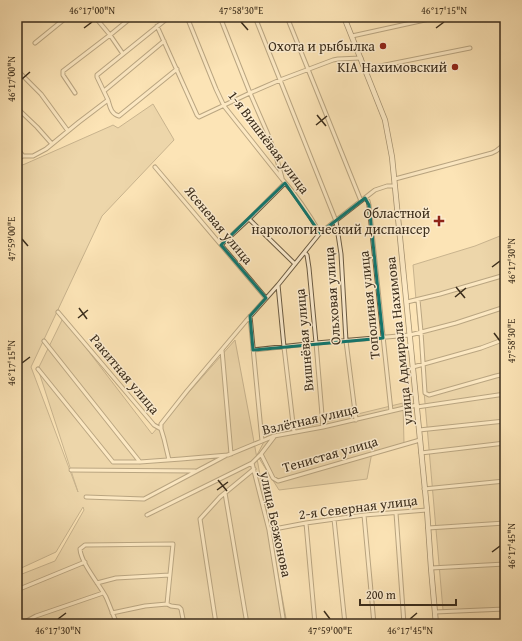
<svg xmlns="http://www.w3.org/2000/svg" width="522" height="641" font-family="'Gentium Book Plus',serif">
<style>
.green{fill:#dbc59c;stroke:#8b795c}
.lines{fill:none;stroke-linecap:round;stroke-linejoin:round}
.street-casing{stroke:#6b5b42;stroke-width:5}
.secondary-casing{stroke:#3b2d1b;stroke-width:6}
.street{stroke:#fdedd0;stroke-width:3}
.secondary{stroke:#fdedd0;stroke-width:4.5}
.marked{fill:none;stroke:#0f766e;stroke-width:3;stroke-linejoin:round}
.ticks{fill:none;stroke:#3b2d1b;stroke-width:1.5}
.poi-dot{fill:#8f2418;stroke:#fdedd0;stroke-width:1.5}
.labels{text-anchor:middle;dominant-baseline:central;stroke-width:3;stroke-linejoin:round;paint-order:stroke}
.poi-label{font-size:14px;fill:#3b2d1b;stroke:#fdedd0;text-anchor:end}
.street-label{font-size:14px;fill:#3b2d1b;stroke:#fdedd0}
.neatline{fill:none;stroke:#3b2d1b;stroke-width:1.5}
.ticks-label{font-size:10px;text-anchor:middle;fill:#3b2d1b}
</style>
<rect width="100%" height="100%" fill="#fce4b6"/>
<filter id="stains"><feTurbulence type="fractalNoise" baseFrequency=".005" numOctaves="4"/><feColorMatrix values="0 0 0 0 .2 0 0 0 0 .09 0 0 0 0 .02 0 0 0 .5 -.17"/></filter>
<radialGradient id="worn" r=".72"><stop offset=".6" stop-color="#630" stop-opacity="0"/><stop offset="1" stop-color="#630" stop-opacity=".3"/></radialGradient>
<path class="green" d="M153 104 173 138 174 140 102 216 31 367 78 492 38 369 63 318 152 434 235 340 252 431 287 624H17V576L55 561 84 510 83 507 56 552 17 570V167L25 164 111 126 113 125 118 128Z
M505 234V608L443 610 413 265 475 246Z
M403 403 404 444 372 452 367 479 279 490 257 455 267 436Z"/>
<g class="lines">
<defs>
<path id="street" d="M95 17 110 35 123 54
M187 17 216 89 224 106 282 179C297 196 309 214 320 233
M220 17 250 93 267 132 276 156 282 178
M255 17 336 221 341 254 346 341 356 420
M287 17 361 201
M157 26 197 115 199 117 250 93 280 80 333 60 338 59 361 58
M352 36 434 18
M35 43 67 17
M365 69 470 48
M17 70 41 94 68 131
M104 91 164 41
M75 93 63 75V71L110 35 132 17
M108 100 97 77V75L169 17
M17 108 37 127 52 144
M17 148 23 156
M17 159 23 156H33L46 149 79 122 108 100C110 107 111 114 119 116L177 69
M155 167 266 298
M395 179 492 153 496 151 505 144
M365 198 368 201 369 205 391 411
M249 219 295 264
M221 245 249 219 285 183
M305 253 307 255 309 268 316 343 323 427
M278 285 284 347 294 432
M418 300 421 332 425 393 429 395 496 376 505 374
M407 302 440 294 505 275
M58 312 154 425 161 429
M250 316 262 441
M44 341 140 462
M222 350 231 454
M253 350 316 343 410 335 456 323 505 307
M413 367 481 348 505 339
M38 369 113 462H140L181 459 228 455 274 436 323 427 417 405
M417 407 505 394
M419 430 505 421
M274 437 261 454 252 463 269 530 284 624
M421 453 505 443
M261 454 273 478 278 481 420 440
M169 460 164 439 161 429V424L187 391 246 321 278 285 320 233 375 190 387 186H395
M71 470 195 471
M424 489 505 481
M225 493 247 624
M86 497 144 499 227 455
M396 513 404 624
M147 515 252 463
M364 515 374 624
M334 519 345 624
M306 523 315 624
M428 528 505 523
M269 530 306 523 364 515 427 510
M431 568 505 564
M97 583 116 578 170 575
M17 590 85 562
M435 612 505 609
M112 613 145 606 167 604 171 606 179 607 181 609 184 624
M21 624 36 616 103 593
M117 624C113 615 110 606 106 597 99 584 81 563 80 549L85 545 173 544 167 604
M216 624 200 519 220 497 254 469"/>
<path id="secondary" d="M344 17 385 120 392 157 427 510 431 568 436 624"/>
</defs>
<use href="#street" class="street-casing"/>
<use href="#secondary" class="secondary-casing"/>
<use href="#street" class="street"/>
<use href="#secondary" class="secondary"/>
</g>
<path d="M0 0H522V641H0ZM285 183 320 233 365 198 369 205 383 338 253 350 250 316 266 298 221 245Z" fill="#fce4b6" fill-opacity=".55" fill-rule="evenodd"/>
<path class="marked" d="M285 183 320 233 365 198 369 205 383 338 253 350 250 316 266 298 221 245Z"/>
<path class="ticks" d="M241 22 248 30M84 28 92 22M436 28 444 22M22 79 30 72M317 115 326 126M316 125 327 116M22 239 28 246M492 267 500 261M456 287 465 298M455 297 466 288M79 308 87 319M78 318 88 310M494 333 500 341M22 363 30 357M218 480 227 491M217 490 228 482M492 552 500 546M324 611 330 619M58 619 66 613M410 619 417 613"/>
<g class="poi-dot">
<circle cx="383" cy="46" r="4"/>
<circle cx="455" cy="67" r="4"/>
<path d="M437 215h4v4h4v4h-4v4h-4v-4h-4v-4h4z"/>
</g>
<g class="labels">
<g class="poi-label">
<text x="375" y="46">Охота и рыбылка</text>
<text x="447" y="67">KIA Нахимовский</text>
<text x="430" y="213">Областной<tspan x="430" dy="16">наркологический диспансер</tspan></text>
</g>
<g class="street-label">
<text transform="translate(269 142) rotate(53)">1-я Вишнёвая улица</text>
<text transform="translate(219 225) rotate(50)">Ясеневая улица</text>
<text transform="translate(332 296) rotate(-94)">Ольховая улица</text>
<text transform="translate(369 305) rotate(-96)">Тополиная улица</text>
<text transform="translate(304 340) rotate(-95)">Вишнёвая улица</text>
<text transform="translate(399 341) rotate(-96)">улица Адмирала Нахимова</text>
<text transform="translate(125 374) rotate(50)">Ракитная улица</text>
<text transform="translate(310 419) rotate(-13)">Взлётная улица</text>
<text transform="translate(330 454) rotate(-16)">Тенистая улица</text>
<text transform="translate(358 507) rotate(-7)">2-я Северная улица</text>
<text transform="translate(276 524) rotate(78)">улица Безжонова</text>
</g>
</g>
<rect width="522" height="641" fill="none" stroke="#fce4b6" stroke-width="44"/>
<path d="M360 599v6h96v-6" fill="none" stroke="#3b2d1b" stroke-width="2"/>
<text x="366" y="599" font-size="12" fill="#3b2d1b" stroke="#fdedd0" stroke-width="3" paint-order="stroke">200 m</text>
<rect x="22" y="22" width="478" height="597" class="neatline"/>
<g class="ticks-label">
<text x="92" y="14">46°17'00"N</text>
<text x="241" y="14">47°58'30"E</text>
<text x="444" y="14">46°17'15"N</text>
<text transform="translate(11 79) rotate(-90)" y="4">46°17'00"N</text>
<text transform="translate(11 239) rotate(-90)" y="4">47°59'00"E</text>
<text transform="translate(511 261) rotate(-90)" y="4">46°17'30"N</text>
<text transform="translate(511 341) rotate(-90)" y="4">47°58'30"E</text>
<text transform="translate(11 363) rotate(-90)" y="4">46°17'15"N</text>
<text transform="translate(511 546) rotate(-90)" y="4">46°17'45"N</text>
<text x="58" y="634">46°17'30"N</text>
<text x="330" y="634">47°59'00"E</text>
<text x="410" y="634">46°17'45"N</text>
</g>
<rect width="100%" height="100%" filter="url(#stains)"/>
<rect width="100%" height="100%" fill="url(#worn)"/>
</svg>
